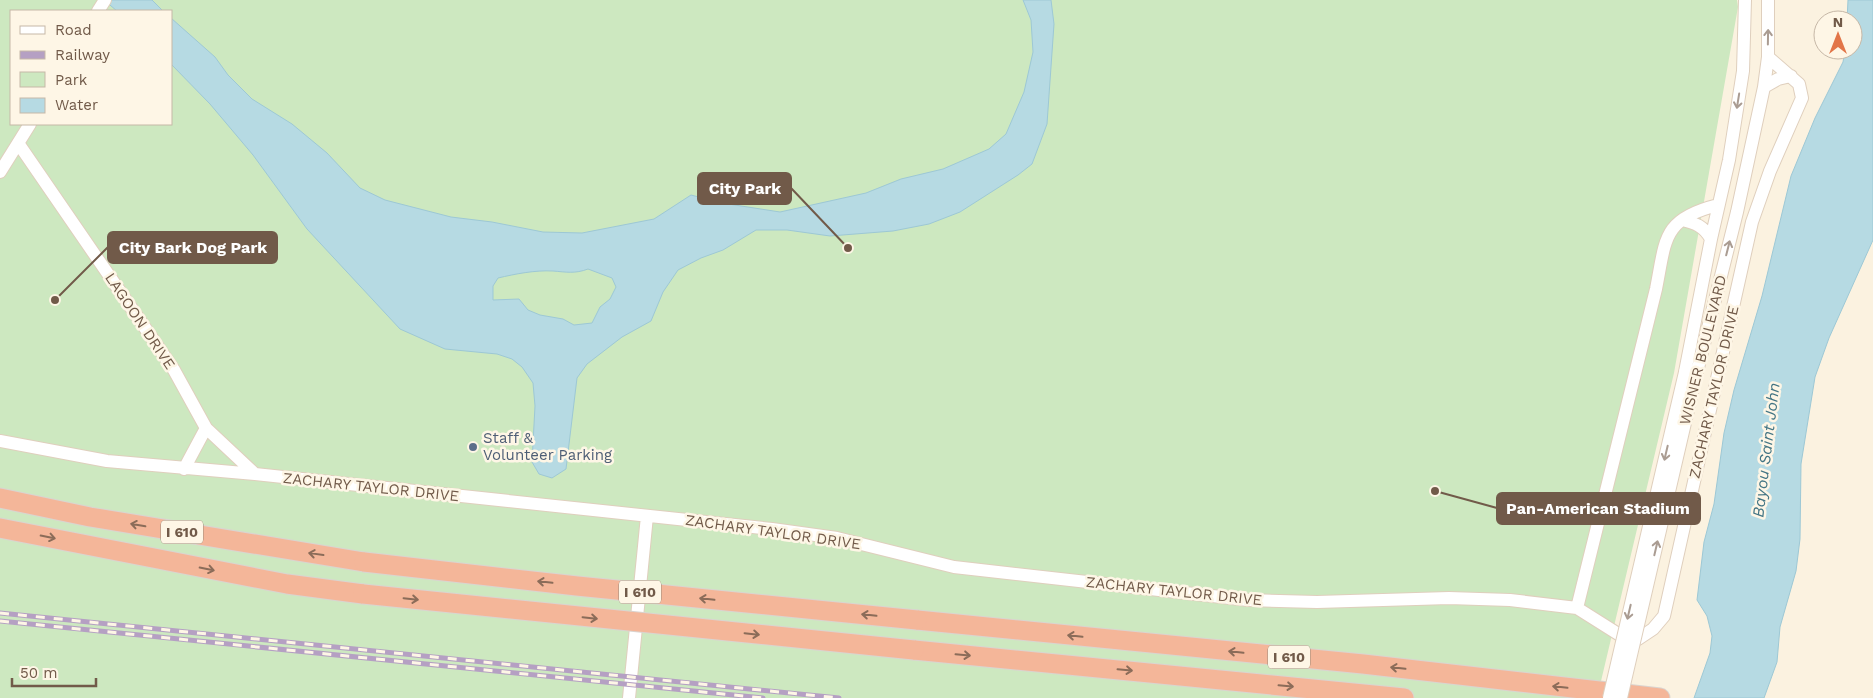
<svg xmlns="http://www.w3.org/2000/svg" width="1873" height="698" font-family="'Work Sans',sans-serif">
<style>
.green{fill:#cde8c0;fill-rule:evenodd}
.water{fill:#b6dae3;stroke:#9dc8d5;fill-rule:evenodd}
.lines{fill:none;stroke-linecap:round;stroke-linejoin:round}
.minor-casing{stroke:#dfcfbd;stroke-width:14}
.highway-casing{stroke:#dad4d0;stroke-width:21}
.minor{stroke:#fff;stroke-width:12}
.highway{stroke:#f4b699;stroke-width:19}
.rail-casing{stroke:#b5a0c3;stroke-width:5}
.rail{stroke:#fef6e6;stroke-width:3;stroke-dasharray:9;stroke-linecap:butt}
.minor-bridge-casing{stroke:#dfcfbd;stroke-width:14;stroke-linecap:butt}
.highway-bridge-casing{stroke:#dad4d0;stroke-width:21;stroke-linecap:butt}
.minor-bridge{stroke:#fff;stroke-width:12}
.highway-bridge{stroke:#f4b699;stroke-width:19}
.oneway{stroke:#aa9c92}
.oneway2{stroke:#8b6c59}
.service-dot{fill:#5c6f8a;stroke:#fef6e6;stroke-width:2}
.labels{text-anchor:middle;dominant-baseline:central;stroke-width:5;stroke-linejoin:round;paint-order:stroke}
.shield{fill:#fef6e6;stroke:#9b8978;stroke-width:1}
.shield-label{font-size:14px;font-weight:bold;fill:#715a49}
.street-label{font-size:15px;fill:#715a49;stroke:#fef6e6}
.service-label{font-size:15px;fill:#4e5e75;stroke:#fef6e6;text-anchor:start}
.water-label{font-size:16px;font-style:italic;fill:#437584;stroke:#fef6e6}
.leader{fill:none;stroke:#715a49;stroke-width:2}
.callout-dot{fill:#715a49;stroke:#fef6e6;stroke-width:2}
.callout{fill:#715a49;stroke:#715a49;stroke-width:2}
.callout-label{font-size:16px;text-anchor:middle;font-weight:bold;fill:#fff}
</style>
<rect width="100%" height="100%" fill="#fbf2e0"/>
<path class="green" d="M0 0H1737L1738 7 1674 373 1597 698H0ZM11 11H171V124H11Z"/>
<path class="water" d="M104 0H152L163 11H117Z
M1023 0H1051L1054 24 1047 124 1032 164 1018 175 960 212 929 224 893 231 830 236 787 230H756L723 250 701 258 678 270 663 292 651 321 622 337 587 364 577 378 566 469 552 478 539 474 532 462 535 406 533 383 522 367 512 359 497 354 445 349 400 329 307 229 253 155 210 104 171 64V18L215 57 228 75 252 99 292 124 327 153 360 188 385 200 451 217 492 222 543 232 582 233 654 219 691 195 722 203 780 212 866 193 901 179 943 169 989 149 1006 134 1024 92 1033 52 1031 20ZM588 269 612 278 616 287 610 299 600 307 592 323 574 325 563 319 540 315 528 310 519 299 493 300V286L498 278C515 274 535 270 553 271 566 272 575 274 588 269Z
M1848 0H1873V240L1829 338 1815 377 1801 464 1800 539 1796 571 1780 627 1777 662 1764 698H1694L1710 653 1712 636 1707 616 1697 600 1704 542 1714 504 1724 433 1734 390 1762 296 1791 176 1815 118 1843 62 1845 50H1853V20H1847Z"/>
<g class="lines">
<defs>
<path id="minor" d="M98 11 105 0
M1764 87 1778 79 1791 76
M18 143 174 370 206 428 255 474
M0 172 30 124
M1682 220C1695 223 1704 226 1711 239
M1685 372 1711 239 1729 160 1743 71 1745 0
M1695 380 1737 212 1764 87 1768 57V0
M0 441 107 461 255 474 772 529 837 538 954 567 1248 600 1317 602 1449 598 1510 600 1577 608 1623 637 1638 639 1653 629 1664 616 1752 222 1770 171 1802 98 1799 84 1768 57
M184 469 206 428
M1577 608 1656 289C1666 239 1662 219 1718 205
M629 698 647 516"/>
<path id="highway" d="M0 498 90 517 364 562
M0 528 287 584 363 594
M917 620 1363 664 1660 698
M914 650 1404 698"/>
</defs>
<use href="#minor" class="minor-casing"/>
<use href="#highway" class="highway-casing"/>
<use href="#minor" class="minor"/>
<use href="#highway" class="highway"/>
<defs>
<path id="rail" d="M0 613 839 698
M0 621 763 698"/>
</defs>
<use href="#rail" class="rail-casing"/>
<use href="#rail" class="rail"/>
<defs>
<path id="minor-bridge" d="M1609 698 1685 372
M1621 698 1695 380"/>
<path id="highway-bridge" d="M364 562 577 586 917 620
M363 594 914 650"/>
</defs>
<use href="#minor-bridge" class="minor-bridge-casing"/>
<use href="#highway-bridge" class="highway-bridge-casing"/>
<use href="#minor-bridge" class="minor-bridge"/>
<use href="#highway-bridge" class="highway-bridge"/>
</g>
<defs><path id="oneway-shaft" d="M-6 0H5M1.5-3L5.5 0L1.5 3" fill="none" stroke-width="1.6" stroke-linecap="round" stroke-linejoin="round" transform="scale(1.25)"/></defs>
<g class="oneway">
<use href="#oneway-shaft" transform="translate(1768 37) rotate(-89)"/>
<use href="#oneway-shaft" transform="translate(1738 101) rotate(99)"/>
<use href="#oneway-shaft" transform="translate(1728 248) rotate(-76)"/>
<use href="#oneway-shaft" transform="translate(1666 453) rotate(103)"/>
<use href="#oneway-shaft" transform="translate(1656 548) rotate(-77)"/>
<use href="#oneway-shaft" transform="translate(1629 612) rotate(103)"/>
</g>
<g class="oneway2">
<use href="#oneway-shaft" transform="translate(138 525) rotate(-170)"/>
<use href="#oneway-shaft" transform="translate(48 537) rotate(11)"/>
<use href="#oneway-shaft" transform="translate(316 554) rotate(-172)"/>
<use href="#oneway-shaft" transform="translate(207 569) rotate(11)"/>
<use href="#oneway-shaft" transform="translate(545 582) rotate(-174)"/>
<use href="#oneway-shaft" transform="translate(411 599) rotate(6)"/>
<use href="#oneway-shaft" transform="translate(707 599) rotate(-174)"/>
<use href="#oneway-shaft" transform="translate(869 615) rotate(-174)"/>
<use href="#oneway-shaft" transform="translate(590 618) rotate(6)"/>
<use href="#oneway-shaft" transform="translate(752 634) rotate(6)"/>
<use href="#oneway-shaft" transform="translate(1075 636) rotate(-174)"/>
<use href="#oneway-shaft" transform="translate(1236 652) rotate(-174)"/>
<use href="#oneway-shaft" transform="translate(963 655) rotate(5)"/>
<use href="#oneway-shaft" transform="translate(1398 668) rotate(-174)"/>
<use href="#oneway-shaft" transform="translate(1125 670) rotate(5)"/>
<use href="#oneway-shaft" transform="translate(1286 686) rotate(5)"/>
<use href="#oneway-shaft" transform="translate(1560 687) rotate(-174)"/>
</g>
<circle class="service-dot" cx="473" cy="447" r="5"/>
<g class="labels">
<g class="shield">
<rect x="161" y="520.5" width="42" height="23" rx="4"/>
<rect x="619" y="580.5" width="42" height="23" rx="4"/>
<rect x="1268" y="645.5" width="42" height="23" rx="4"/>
</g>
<g class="shield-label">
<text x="182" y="532">I 610</text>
<text x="640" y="592">I 610</text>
<text x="1289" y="657">I 610</text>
</g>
<g class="street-label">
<text transform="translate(140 321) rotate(56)">LAGOON DRIVE</text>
<text transform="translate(1703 350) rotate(-76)">WISNER BOULEVARD</text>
<text transform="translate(1714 392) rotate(-77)">ZACHARY TAYLOR DRIVE</text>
<text transform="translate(371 487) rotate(6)">ZACHARY TAYLOR DRIVE</text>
<text transform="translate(773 532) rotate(8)">ZACHARY TAYLOR DRIVE</text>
<text transform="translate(1174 591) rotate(6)">ZACHARY TAYLOR DRIVE</text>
</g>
<g class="service-label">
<text x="483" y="438">Staff &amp;<tspan x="483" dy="17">Volunteer Parking</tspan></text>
</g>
<g class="water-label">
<text transform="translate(1766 450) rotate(-83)">Bayou Saint John</text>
</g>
</g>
<path class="leader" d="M848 248L791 188M55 300L108 247M1435 491L1497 508"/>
<g class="callout-dot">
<circle cx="848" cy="248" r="5"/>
<circle cx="55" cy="300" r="5"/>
<circle cx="1435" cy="491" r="5"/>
</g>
<g class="callout">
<rect x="698" y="173" width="93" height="31" rx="5"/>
<rect x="108" y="232" width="169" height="31" rx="5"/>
<rect x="1497" y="493" width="203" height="31" rx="5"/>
</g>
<g class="callout-label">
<text x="745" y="194">City Park</text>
<text x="193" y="253">City Bark Dog Park</text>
<text x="1598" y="514">Pan-American Stadium</text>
</g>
<rect x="10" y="10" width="162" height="115" fill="#fef6e6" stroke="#c6b8a7"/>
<rect x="20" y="26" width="25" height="8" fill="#ffffff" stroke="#c6b8a7"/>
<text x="55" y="35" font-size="15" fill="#715a49">Road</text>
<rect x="20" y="51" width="25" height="8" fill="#b5a0c3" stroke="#c6b8a7"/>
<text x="55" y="60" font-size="15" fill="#715a49">Railway</text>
<rect x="20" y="72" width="25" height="15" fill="#cde8c0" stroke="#c6b8a7"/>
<text x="55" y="85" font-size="15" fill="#715a49">Park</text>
<rect x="20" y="98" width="25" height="15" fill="#b6dae3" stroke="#c6b8a7"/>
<text x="55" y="110" font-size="15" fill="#715a49">Water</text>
<g transform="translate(1838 35)"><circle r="24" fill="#fef6e6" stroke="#c6b8a7"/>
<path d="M0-4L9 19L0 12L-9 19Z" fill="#e27548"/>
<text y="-8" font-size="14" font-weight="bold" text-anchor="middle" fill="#715a49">N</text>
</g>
<path d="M12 678v8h84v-8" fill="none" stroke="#715a49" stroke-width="2.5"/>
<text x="20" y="678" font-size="15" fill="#715a49" stroke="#fef6e6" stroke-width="4" paint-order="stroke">50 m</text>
</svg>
